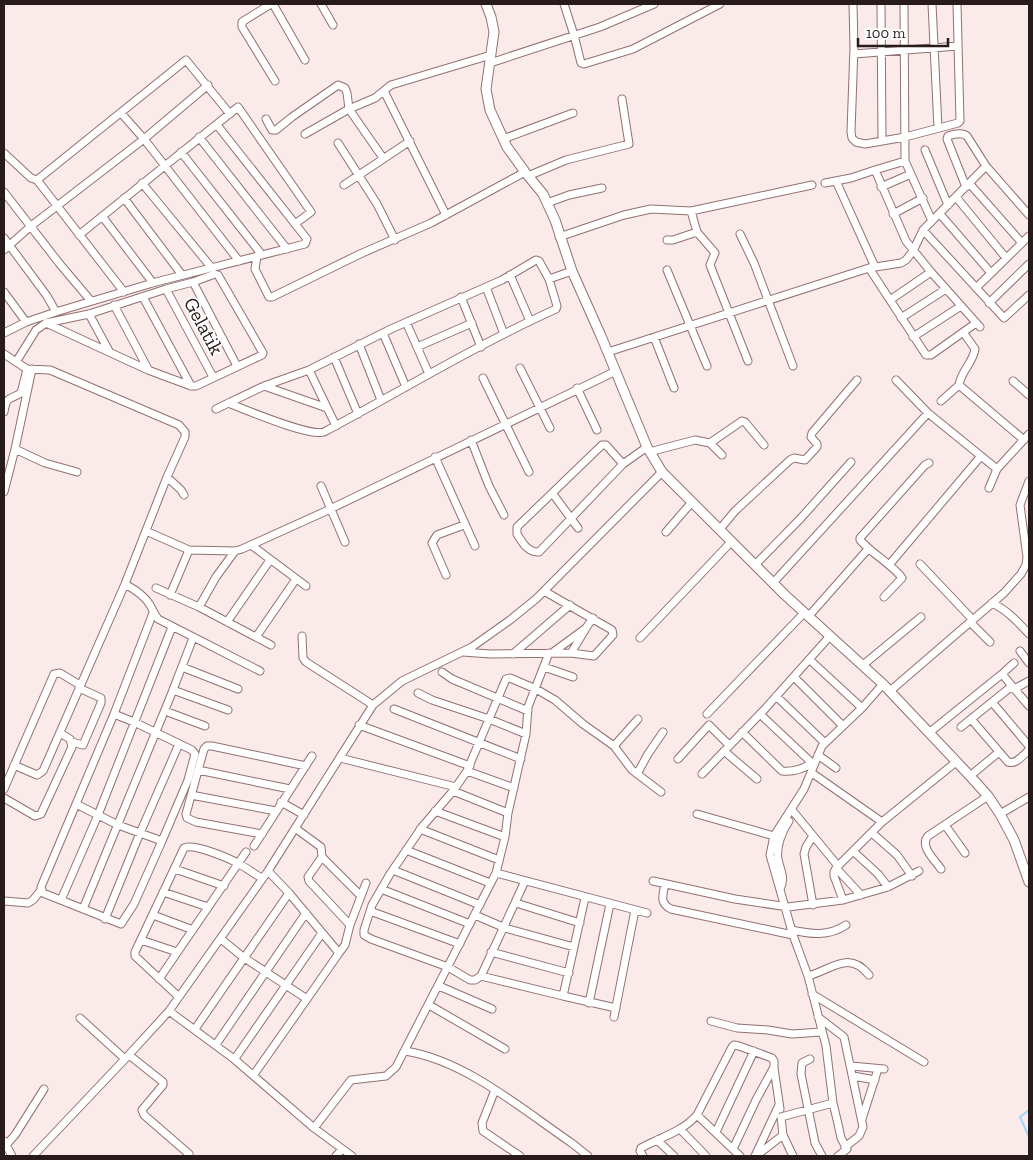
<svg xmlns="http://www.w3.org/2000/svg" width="1033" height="1160" font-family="'Zilla Slab',serif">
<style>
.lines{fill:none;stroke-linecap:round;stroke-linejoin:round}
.stream{stroke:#9dd7f4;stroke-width:2}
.minor-casing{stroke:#927070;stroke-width:9}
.major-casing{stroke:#927070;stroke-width:11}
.minor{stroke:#fff;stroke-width:7}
.major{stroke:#fff;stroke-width:9}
.labels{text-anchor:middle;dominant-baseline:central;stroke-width:4;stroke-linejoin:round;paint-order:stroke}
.street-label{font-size:20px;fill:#281b1b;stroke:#fff}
</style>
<rect width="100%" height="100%" fill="#faeaea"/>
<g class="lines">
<path class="stream" d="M1029 1110 1020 1117 1029 1137"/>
<defs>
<path id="minor" d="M271 4 245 20 242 22V27L275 81
M273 4 305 60
M321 4 333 25
M564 4 574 35 581 63 584 64 633 49 720 4
M853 4 854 47 851 132 852 138 856 142 865 144 905 137 958 123 960 121 957 4
M881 4 882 141
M904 4 905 161 932 221
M932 4 938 128
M854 54 958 46
M490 63 600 27 654 4
M384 91 446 215
M121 113 144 139 239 261
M266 119 272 130H276L292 117 338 85 345 88 347 93 349 109 383 158
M305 134 349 109 375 98 391 85 491 55
M199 137 287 249
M503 139 573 113
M338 143 377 204 395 240
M925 150 948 205
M181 152 262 255
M4 153 31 178 37 180 186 60 230 114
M875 170 905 161
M528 176 566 160 629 144 622 99
M37 180 124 292
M836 181 875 267
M142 183 211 267
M825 183 851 178 875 170 906 241 931 272 980 327
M969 183 1022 243
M344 185 410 141
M881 187 911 174
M966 187 947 139 948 136C954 134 962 132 967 136L986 166 1029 215
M4 192 59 263 91 301
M956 197 1006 258
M124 198 182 275
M547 203 569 195 602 188
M691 211 697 232 715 253 710 265 748 361
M893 214 923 198
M940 214 991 273
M102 216 153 283
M923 230 1004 318 1029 295
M740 234 754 263 793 366
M79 235 238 107 311 212 295 224
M559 237 624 215 651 209 691 211 812 185
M4 238 47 296 56 312
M667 240H673L697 232
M4 250 31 226 144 139 208 85
M257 256 255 269 269 297H272L360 254 431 223 525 172
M869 268 926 355H931L976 323
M667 270 707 366
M510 275 530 321
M549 279 572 271
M193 282 237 366
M486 287 504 334
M976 288 1029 236
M166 289 213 377
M4 292 26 322
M143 297 191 386
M461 297 481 347
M890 300 931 272
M989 303 1029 264
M114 305 148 369
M89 314 109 351
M901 318 946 289
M406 322 429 374
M963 332 975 349C973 363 961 371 959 385L1024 440
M4 333 26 322 59 311 156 282 305 244 307 239 217 125
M383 333 406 387
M654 337 674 388
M913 337 961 306
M359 344 381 400
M417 347 472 323
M608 352 869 268 901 263 906 260 913 251 923 230 986 166
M4 354 27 369 50 370 179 425 185 432V437L167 477 125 584 43 771 37 775 14 765
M334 357 358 414
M16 362 36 330 46 323 89 314 166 289 193 282 215 274 218 275 263 353 262 355 196 386H191L148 370 46 323
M520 368 550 428
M309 370 336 426
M483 378 529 472
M896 380 928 413 997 469
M1013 381 1029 395
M264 386 327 408
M577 388 597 430
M941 401 959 385
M216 409 264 386 309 370 391 329 502 280 536 260 539 261 549 279 557 306 556 309C476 345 401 391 324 432 309 437 247 410 228 403
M4 412C7 395 8 401 21 393L27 369
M471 440 489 486 504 515
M710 443 742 421 745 422 764 445
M15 449 45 463 77 472
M649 452 695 440 710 443 722 455
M435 457 475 546
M623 464 606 445H602L517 527V534C522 542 528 553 539 552L623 464 647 447
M167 477 181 490 184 495
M321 486 345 542
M989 488 997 469 1029 434
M4 492 15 449 32 369
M553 494 578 528
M720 529 735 511 790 460 794 458 805 460 817 447V444L811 437 812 433 857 380
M146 531 189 550 235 551 242 549 324 512 616 371
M666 532 692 502
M251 545 306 586
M920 564 973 620
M755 565 801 518 851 462
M889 565 981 456
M446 575 432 543 437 535 464 525
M773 583 928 413
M125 584C134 589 145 596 150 605 153 610 154 614 158 619L260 671
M156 588 199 607 271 645
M170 595 189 550
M884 597 902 578C894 566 871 553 860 540V538L925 465 929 463
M992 603C1007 610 1018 622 1029 634
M199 607 216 577 235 551
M808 617 868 549
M227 622 270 560
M971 623 990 642
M302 636 303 658 306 662 373 705
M256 637 296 579
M640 638 732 541
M1020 651 1029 663
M463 652 490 654 571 653 594 656 613 635 612 630 544 591
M552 653 586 628 593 618
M571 653 585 630
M513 654 570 605
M810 660 862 708
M863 665 921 617
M182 667 238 689
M544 667 573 677
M442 672 452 679 528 711
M1002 674 1029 706
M794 677 843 726
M1014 689 1029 681
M173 690 228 710
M890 691 1004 593 1021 574 1026 565 1027 557 1020 505 1029 481
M418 693 432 700 489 719 526 734
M776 696 825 743
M992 702 1029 746
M394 709 521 759
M165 711 205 726
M114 714 134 722 192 750 195 754 188 780 162 841 118 825 76 804 114 714 153 613
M707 714 804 613
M760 714 812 763
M971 719 1008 762C1016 765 1023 755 1029 750
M359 725 470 766
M961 727 1012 686
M742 732 782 771C792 772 803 769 812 763L814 764
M930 732 1002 674 1014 663
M72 742 83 745 101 703V698L79 688
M614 746 638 719
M724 751 757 779
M818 755 836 768
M340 758 456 787
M678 759 709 725 729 745
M198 770 290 789
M467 771 514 788
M812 773 882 822
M637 774 648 754 663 732
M702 774 764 710 830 636
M970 776 999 752
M4 789 54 674 60 673 80 685
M453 791 508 813
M191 795 276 811
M4 798 35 816 41 814 72 747 70 739 60 733
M281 802 304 815
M76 804 41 887 43 893 121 924 134 904 162 841
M792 810 838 866
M435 811 505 837
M697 814 774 836
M1000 814 1029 797
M945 825 965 853
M295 828 321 847 322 857 308 877 309 881 350 925 345 945 339 953
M420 829 499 860
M872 833 897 855 912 876
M262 834 196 822 187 818 186 814 204 749 207 746H212L306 766
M813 836 806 847 804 854 813 905
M254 846 312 756
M406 850 490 883
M853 851 878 874 888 887
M322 857 361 896
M836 868 861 895
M175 869 224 886
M941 869C935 860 919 846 928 836L988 796
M393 870 480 905
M496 873 647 913
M525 881 481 976 475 980H470L448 967 371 939 364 935V930L372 905 390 874 422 827 453 791 467 771 506 679 510 678 536 689 555 700 583 724 614 746 632 770 661 792
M653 881 735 899 788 907 843 900 888 887 919 871
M665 884C663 895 659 903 671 909L793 935
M381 889 470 924
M780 889C786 878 780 870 778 859 776 847 782 831 789 821
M163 892 208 907
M61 900 98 815 172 627
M843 900 834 876V872L836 868 882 822 956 762
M4 901 28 903 33 900 41 890
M516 903 580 923
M83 909 171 695 193 638
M370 911 460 944
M153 915 193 930
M475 915 505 928 574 947
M105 919 140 833 179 744
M350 925 366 883
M791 930C811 934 828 937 846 925
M221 939 243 957 307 999 339 953 289 893 268 871
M141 940 177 952
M491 952 569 973
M481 976 563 996 585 898
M808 976C833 969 849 950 869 975
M159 979 246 852
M439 986 492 1009
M812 994 924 1062
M563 996 616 1008
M179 997 135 956V952L184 848C193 843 229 858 239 864 247 868 254 874 262 878
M589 1003 610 904
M429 1005 505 1049
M169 1011 234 1059 314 1128 352 1156
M614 1017 635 910
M818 1017 844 1037 863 1127 859 1136 845 1147
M80 1018 125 1059
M711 1021 737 1028 768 1030 792 1034 821 1032
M195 1029 289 893
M217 1043 306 913
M405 1051C465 1060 523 1110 573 1144L588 1156
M129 1055 163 1082V1085L142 1110 144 1115 189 1154
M236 1057 322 933
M810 1059 802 1063 801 1074 815 1143 822 1156
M851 1066 884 1069
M774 1068 780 1109
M255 1073 307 999
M853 1076 875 1080
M495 1090 482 1123 483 1131 520 1156
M697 1115 732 1047 734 1045 739 1046 772 1058 774 1061V1067L756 1100 733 1149
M862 1119 878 1069
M314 1128 351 1080 386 1076 396 1067 496 873 505 837 508 813 526 734 528 707 549 653
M680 1129 706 1156
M716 1132 754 1051
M657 1140 674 1156
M4 1141 12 1156
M6 1145 15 1135 44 1089
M33 1156 125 1059 169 1011 268 871 373 705 402 681 472 647 510 620 536 599 662 472
M336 1156 342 1149
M643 1156 640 1151 641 1148C661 1137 682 1132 697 1115L740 1156
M755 1156 779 1105
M756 1156 783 1135
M793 1156 783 1135 781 1117 833 1103
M838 1156 847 1149 841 1138 838 1124 833 1103 826 1046 808 976 793 935 770 855 774 836 804 789 822 746 862 708 883 684"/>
<path id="major" d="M486 4 491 17 494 32 486 89 490 110 507 147 525 172 543 194 555 220 572 271 601 336 647 447 662 472 785 595 883 684 970 776 988 796 1000 814 1014 840 1029 882"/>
</defs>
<use href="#minor" class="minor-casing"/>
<use href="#major" class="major-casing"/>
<use href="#minor" class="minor"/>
<use href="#major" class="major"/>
</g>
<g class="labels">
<g class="street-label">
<text transform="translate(204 326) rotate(62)">Gelatik</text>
</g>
</g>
<rect width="1033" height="1160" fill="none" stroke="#281b1b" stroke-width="10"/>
<path d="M858 38v8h90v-8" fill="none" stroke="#281b1b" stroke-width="2.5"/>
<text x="866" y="38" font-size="15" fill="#281b1b" stroke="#ffffff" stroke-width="4" paint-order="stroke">100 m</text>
</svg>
